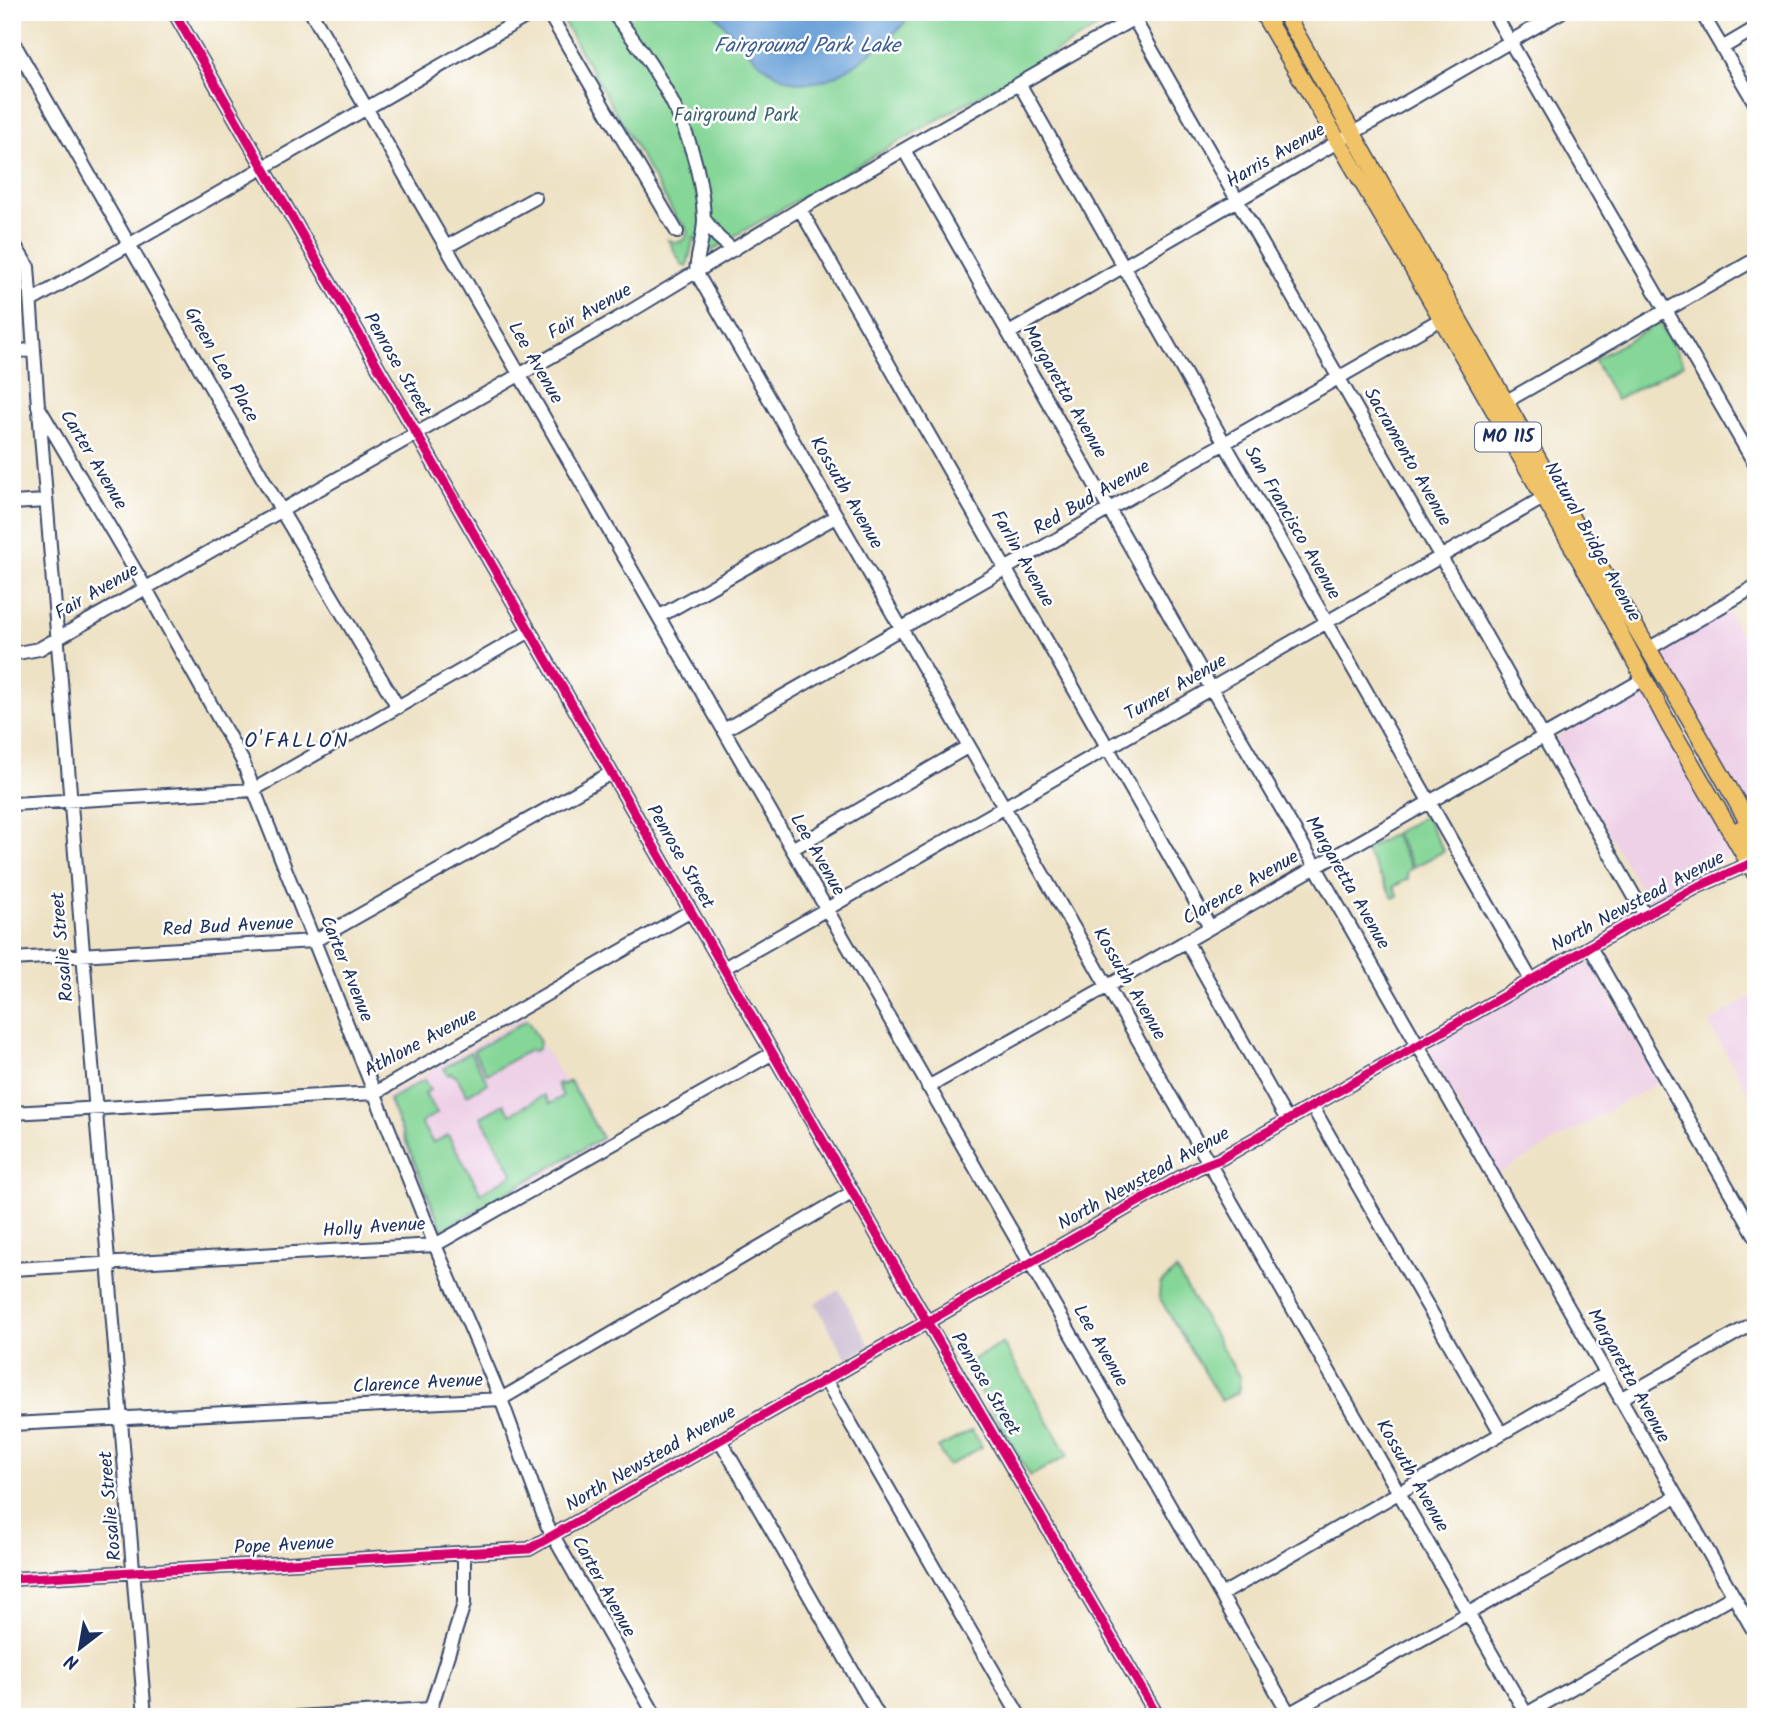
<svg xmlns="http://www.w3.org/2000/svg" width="1768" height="1729" font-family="Kalam,sans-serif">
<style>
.built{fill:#eed0e7}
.industrial{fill:#ccbed3}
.green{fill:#85d697;stroke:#50827a;stroke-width:2}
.water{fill:#6aa1d8;stroke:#42689b;stroke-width:2}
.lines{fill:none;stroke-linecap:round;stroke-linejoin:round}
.minor-casing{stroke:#3b4a6d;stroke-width:16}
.major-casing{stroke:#3b4a6d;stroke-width:19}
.minor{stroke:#fff;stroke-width:12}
.major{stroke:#f0c369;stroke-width:16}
.cycleway-casing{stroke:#fff;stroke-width:13}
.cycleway{stroke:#d6006c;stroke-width:9}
.labels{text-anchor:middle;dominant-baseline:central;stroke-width:5;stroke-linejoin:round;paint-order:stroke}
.shield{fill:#fff;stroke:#5f6d8e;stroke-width:2}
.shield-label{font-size:18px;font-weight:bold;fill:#1b2f5e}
.park-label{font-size:19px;fill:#3b616f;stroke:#fff}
.street-label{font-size:19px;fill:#1b2f5e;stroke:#fff}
.water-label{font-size:21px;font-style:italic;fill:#3b5d8f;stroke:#fff}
.neighbourhood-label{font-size:21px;letter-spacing:2px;fill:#1b2f5e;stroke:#fff}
</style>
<rect width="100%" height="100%" fill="#fff"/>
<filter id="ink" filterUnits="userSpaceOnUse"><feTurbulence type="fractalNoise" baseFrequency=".0143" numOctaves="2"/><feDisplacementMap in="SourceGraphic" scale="14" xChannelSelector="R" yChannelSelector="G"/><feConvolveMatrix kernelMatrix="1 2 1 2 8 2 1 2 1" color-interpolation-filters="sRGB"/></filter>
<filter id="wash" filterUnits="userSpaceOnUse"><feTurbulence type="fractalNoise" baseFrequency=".00686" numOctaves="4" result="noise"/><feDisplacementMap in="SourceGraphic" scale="28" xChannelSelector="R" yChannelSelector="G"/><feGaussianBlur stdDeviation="1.57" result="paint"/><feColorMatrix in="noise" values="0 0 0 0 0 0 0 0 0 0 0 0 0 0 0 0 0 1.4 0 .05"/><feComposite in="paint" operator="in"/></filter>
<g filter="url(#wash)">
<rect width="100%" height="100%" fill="#eee2c4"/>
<path class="built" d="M1726 609 1756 660V825L1659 650Z
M1637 689H1641L1735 852 1650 902 1645 897 1556 743 1559 736Z
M1580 959H1586L1590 962 1659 1082 1498 1174 1429 1050 1431 1046Z
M1756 994V1105L1708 1023Z
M525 1016 565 1082 571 1079 605 1140 444 1233H440L386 1097Z"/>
<path class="industrial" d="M839 1290 870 1346 846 1359 815 1303Z"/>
<path class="green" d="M558 12H1125L731 238 709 253 694 237 687 266H683L668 240 676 243 684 240C692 230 684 225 677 219Z
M1659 323 1684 364 1616 400 1594 360Z
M1425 816 1444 851 1414 867 1395 833Z
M1393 834 1412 868 1407 872 1408 879 1393 887 1398 896 1393 898 1365 850Z
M527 1020 540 1042 538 1049 532 1052 530 1050 487 1074 473 1051Z
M470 1052 488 1083 467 1095 456 1075 454 1076 451 1073 448 1075 444 1068Z
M424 1080 430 1090 425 1093 437 1113 421 1123 433 1143 448 1135 481 1193 513 1174 481 1117 504 1104 511 1114 544 1095 550 1104 563 1096 557 1084 559 1083 562 1085 570 1081 602 1138 442 1230 389 1100Z
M1176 1270 1240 1378 1238 1392 1221 1401 1159 1297 1160 1284Z
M1003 1343 1068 1456 1030 1476 965 1364Z
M972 1430 982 1447 948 1466 938 1448Z"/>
<path class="water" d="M713 12H912C901 31 882 44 865 57 793 115 759 64 713 12Z"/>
</g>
<g filter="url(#ink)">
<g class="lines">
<defs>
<path id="minor" d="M174 12 922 1313 1158 1717
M311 12 1291 1717
M548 12 677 232
M612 12C661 71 701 140 704 219 704 237 697 254 696 272L1528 1717
M1493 12 1756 466
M1701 12 1756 105
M1134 19 1645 915
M12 40 285 517 398 707
M1722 48 1756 28
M1020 85 1531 980
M904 150 1207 681 1321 876 1756 1635
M800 209 1210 927
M704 219 718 237 733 250
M12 241 28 267 38 406 145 587 242 760 435 1245 501 1399 547 1525 656 1717
M446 247 535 198
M31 301 534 12
M1009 333 1561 12
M12 351 34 350
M1505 402 1756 259
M39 410 145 1717
M12 503 46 501
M660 616 837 516
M1648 649 1756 586
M12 654 39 649 631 311 800 209 1145 12
M724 730 1441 319
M12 804 253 790 530 631
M792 849 969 746
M1186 941 1287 1120
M1590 947 1756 1237
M12 959 314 941 611 773
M724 968 1543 498
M928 1087 1108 986 1644 679
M1312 1106 1501 1433
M12 1113 375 1093 691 911
M12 1269 435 1245 773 1053
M825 1379 1020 1717
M1620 1399 1756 1322
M12 1424 501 1399 853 1192
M720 1440 879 1717
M12 1579 529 1549 1197 1168 1220 1159 1645 915 1697 887 1756 861
M1221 1595 1605 1374
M297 1717 430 1709
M428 1717 464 1604V1554
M1283 1717 1676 1497
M1521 1717 1733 1596"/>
<path id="major" d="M1262 12 1401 248 1592 581 1670 727 1756 875
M1284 12 1585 542 1691 721 1756 836
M1740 829 1756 852"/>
</defs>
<use href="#minor" class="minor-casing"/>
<use href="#major" class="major-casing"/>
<use href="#minor" class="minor"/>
<use href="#major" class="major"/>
<defs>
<path id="cycleway" d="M174 12 922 1313 1158 1717
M12 1579 529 1549 1197 1168 1220 1159 1645 915 1697 887 1756 861"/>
</defs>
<use href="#cycleway" class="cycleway-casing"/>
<use href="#cycleway" class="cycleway"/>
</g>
</g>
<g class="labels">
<rect class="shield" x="1475" y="422.5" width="66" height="29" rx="5"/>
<g class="shield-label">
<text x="1508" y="437">MO 115</text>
</g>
<g class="park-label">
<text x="736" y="116">Fairground Park</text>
</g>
<g class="street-label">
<text transform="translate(1276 156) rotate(-30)">Harris Avenue</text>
<text transform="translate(590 312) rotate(-30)">Fair Avenue</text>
<text transform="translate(535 363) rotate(60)">Lee Avenue</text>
<text transform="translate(221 365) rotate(60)">Green Lea Place</text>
<text transform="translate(397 365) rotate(60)">Penrose Street</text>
<text transform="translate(1064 392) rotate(60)">Margaretta Avenue</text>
<text transform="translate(1407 457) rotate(60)">Sacramento Avenue</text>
<text transform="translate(93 460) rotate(59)">Carter Avenue</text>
<text transform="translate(846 493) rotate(60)">Kossuth Avenue</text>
<text transform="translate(1092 498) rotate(-30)">Red Bud Avenue</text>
<text transform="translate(1292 523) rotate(60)">San Francisco Avenue</text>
<text transform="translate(1592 542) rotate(61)">Natural Bridge Avenue</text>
<text transform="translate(1022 559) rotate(60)">Farlin Avenue</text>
<text transform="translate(97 592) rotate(-30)">Fair Avenue</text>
<text transform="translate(1176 688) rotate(-30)">Turner Avenue</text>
<text transform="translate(817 855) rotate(60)">Lee Avenue</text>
<text transform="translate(680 857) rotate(60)">Penrose Street</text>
<text transform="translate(1347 883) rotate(60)">Margaretta Avenue</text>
<text transform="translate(1241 888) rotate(-30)">Clarence Avenue</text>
<text transform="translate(1638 902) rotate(-28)">North Newstead Avenue</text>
<text transform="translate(228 927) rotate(-3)">Red Bud Avenue</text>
<text transform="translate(63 947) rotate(-95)">Rosalie Street</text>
<text transform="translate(346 969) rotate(68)">Carter Avenue</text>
<text transform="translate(1129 984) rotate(60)">Kossuth Avenue</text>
<text transform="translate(421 1043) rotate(-28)">Athlone Avenue</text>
<text transform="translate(1144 1179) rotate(-29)">North Newstead Avenue</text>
<text transform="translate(374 1228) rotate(-4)">Holly Avenue</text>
<text transform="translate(1100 1346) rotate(60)">Lee Avenue</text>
<text transform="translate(1628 1376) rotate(61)">Margaretta Avenue</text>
<text transform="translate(418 1384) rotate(-3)">Clarence Avenue</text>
<text transform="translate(985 1384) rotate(59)">Penrose Street</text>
<text transform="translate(651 1459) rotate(-30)">North Newstead Avenue</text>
<text transform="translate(1412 1476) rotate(60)">Kossuth Avenue</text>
<text transform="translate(111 1506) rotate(-95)">Rosalie Street</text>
<text transform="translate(284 1546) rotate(-3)">Pope Avenue</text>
<text transform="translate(603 1587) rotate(61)">Carter Avenue</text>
</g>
<g class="water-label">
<text x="807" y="46">Fairground Park Lake</text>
</g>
<g class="neighbourhood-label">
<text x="297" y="741">O'FALLON</text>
</g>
</g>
<rect width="1768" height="1729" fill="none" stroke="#fff" stroke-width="42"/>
<g transform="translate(80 1648) rotate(211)" stroke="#ffffff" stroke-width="5" paint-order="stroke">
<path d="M0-5L12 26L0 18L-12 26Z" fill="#1b2f5e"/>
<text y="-10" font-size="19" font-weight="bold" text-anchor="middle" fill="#1b2f5e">N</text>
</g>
</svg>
